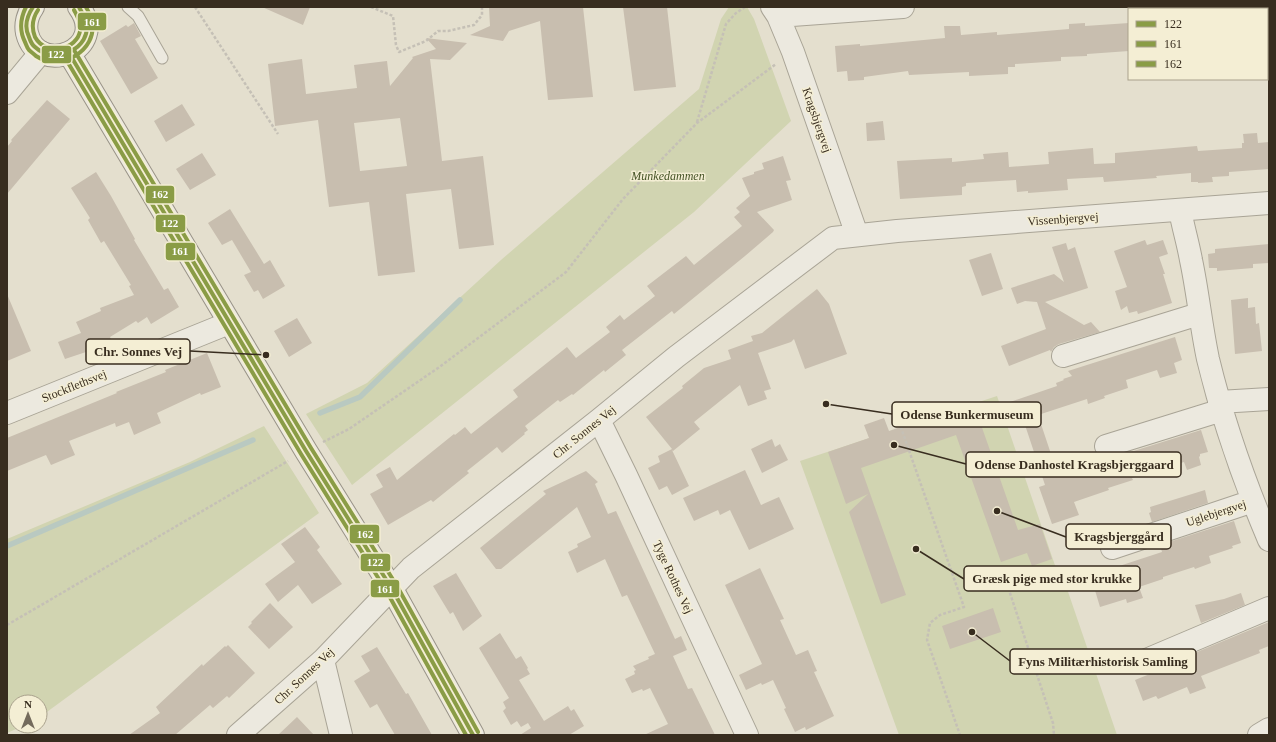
<svg xmlns="http://www.w3.org/2000/svg" width="1276" height="742" font-family="Georgia,serif">
<style>
.green{fill:#d1d4b1}
.lines{fill:none;stroke-linecap:round;stroke-linejoin:round}
.stream{stroke:#b9c9c1;stroke-width:5.5}
.building{fill:#c8beaf;fill-rule:evenodd}
.lane-casing{stroke:#a9a496;stroke-width:13}
.street-casing{stroke:#a9a496;stroke-width:24}
.secondary-casing{stroke:#999387;stroke-width:24}
.path{stroke:#c5c0b6;stroke-width:2.5;stroke-dasharray:3 2;stroke-linecap:butt}
.lane{stroke:#ece9df;stroke-width:11}
.street{stroke:#ece9df;stroke-width:22}
.secondary{stroke:#ece9df;stroke-width:22}
.bus-1-casing{stroke:#f4eed4;stroke-width:7}
.bus-2-casing{stroke:#f4eed4;stroke-width:7}
.bus-3-casing{stroke:#f4eed4;stroke-width:7}
.bus-1{stroke:#8a9c46;stroke-width:4}
.bus-2{stroke:#8a9c46;stroke-width:4}
.bus-3{stroke:#8a9c46;stroke-width:4}
.labels{text-anchor:middle;dominant-baseline:central;stroke-width:3;stroke-linejoin:round;paint-order:stroke}
.street-label{font-size:12px;fill:#382d1f;stroke:#f4eed4}
.park-label{font-size:12px;font-style:italic;fill:#455326;stroke:#f4eed4}
.leader{fill:none;stroke:#382d1f;stroke-width:1.5}
.callout-dot{fill:#382d1f;stroke:#f4eed4;stroke-width:1.5}
.callout{fill:#f4eed4;stroke:#382d1f;stroke-width:1.5}
.callout-label{font-size:13px;text-anchor:middle;font-weight:bold;fill:#382d1f}
.line-badge{stroke:#f4eed4;stroke-width:1.5}
.badge-label{font-size:11px;text-anchor:middle;font-weight:bold;fill:#fff}
</style>
<rect width="100%" height="100%" fill="#e4dfce"/>
<path class="green" d="M729 7H747L754 19 791 121 694 212 352 485 306 414 367 383 501 260 699 89 721 19Z
M997 396 1060 580H1064L1117 735H899L800 461Z
M264 426 319 513 40 717V702H16V726H23L7 733V539L190 462Z"/>
<g class="lines">
<path class="stream" d="M320 413 360 397 460 300
M7 546 253 440"/>
</g>
<path class="building" d="M262 7H310L303 25Z
M489 7H583L593 97 548 100 540 21 509 31 503 41 470 35 490 26Z
M623 7H667L676 87 634 91Z
M134 23 141 36 135 39 158 78 131 94 100 41 126 25 128 27Z
M1085 23V26L1129 23V51L1087 54V56L1061 57V61L1015 64V67H1008V74L969 76V72L909 75 908 71 864 77V80L848 81 847 71 837 72 835 46 860 44V46L945 38 944 26H960L961 35 997 32V35L1069 29V24Z
M426 38 467 43 450 60 430 59 442 161 483 156 494 245 459 249 451 189 406 194 415 272 378 276 369 202 329 207 318 120 275 126 268 64 302 59 306 94 357 88 354 65 387 61 390 86 413 58 412 57 436 49ZM400 118 407 166 360 171 354 123Z
M47 100 70 119 7 194V147L12 141 11 140Z
M182 104 195 125 166 142 154 121Z
M883 121 885 140 867 141 866 123Z
M1257 133 1258 143 1269 142V169L1229 172V176L1212 177 1213 182 1198 183V182H1191V173L1156 176 1157 178 1104 182 1103 177 1067 179 1068 190 1028 193V191L1017 192 1016 180 966 183V186L962 187V195L900 199 897 161 952 158V162L984 159 983 154 1008 152 1009 167 1049 164 1048 152 1093 148 1094 164 1115 163V153L1197 146 1198 151 1242 148V143H1244L1243 134Z
M202 153 216 175 190 190 176 169Z
M783 156 791 180 786 181 792 200 757 212 774 230 773 232 745 256 674 314 672 311 622 350 626 355 605 372 604 370 573 395 572 394 560 402 558 400 525 426 528 430 524 433 525 434 502 453 497 447 467 471 469 473 433 502 431 500 388 525 370 494 383 487 376 475 377 474 390 467 397 480 454 434 455 435 465 427 471 434 518 397 513 390 567 347 576 358 610 332 606 327 620 315 624 320 655 296 647 286 686 256 694 265 742 226 734 217 740 212 736 208 750 196 742 178 754 174V172L764 169 762 163Z
M96 172 111 196 135 239 134 240 164 290 168 288 179 307 151 324 147 317 138 323 136 321 110 337 112 341 89 351 65 359 58 342 81 333 76 322 101 311 100 308 134 295 129 286 131 285 104 241 101 243 88 220 90 218 71 188Z
M230 209 264 264 270 260 285 286 263 299 258 290 254 292 244 275 251 272 232 240 222 245 208 223Z
M1145 240 1147 245 1163 240 1168 254 1159 257 1165 274H1163L1172 303 1138 314 1137 311 1129 313 1127 306 1121 310 1115 291 1127 287 1114 251Z
M1066 243 1068 250 1075 247 1088 288 1045 302 1084 325 1091 322 1100 332 1059 344 1054 347 1051 352 1050 350 1009 366 1001 346 1046 329 1037 302 1025 301 1017 304 1011 288 1054 274 1064 282 1052 247Z
M1269 244V263L1253 264V268L1217 271V268H1209L1208 254 1215 253V249Z
M991 253 1003 289 982 296 969 260Z
M817 289 829 304 847 354 805 369 794 339 791 342 758 353 771 389 764 391 767 399 748 406 740 385 694 422 700 429 673 451 672 450 689 486 672 495 667 486 659 490 648 468 660 462 658 456 672 449 646 417 683 388 682 386 704 368 731 359 728 350 753 341 751 336 762 333Z
M7 294 31 351 7 361Z
M1248 298V308L1255 307 1256 324 1259 323 1262 351 1235 354 1231 300Z
M297 318 312 343 289 357 274 331Z
M1175 337 1182 360 1174 363 1177 373 1160 378 1157 370 1126 380 1128 388 1104 396 1105 398 1088 404 1087 399 1038 415 1053 460 1059 458 1066 477 1103 465 1102 462 1109 460 1108 459 1201 430 1208 452 1200 454V456L1199 457 1201 465 1187 470 1184 462 1132 478 1133 480 1108 488 1109 490 1074 502 1079 515 1052 524 1039 487 1045 485 1023 419 1016 422 1010 402 1057 386 1056 383 1064 380 1063 379 1072 376 1068 371Z
M207 353 221 387 201 395 200 393 157 413 161 423 134 435 129 422 116 427 115 423 69 441 75 455 51 465 46 455 7 471V438L117 393 116 392 166 372 165 370Z
M973 402 1018 530 1040 524 1052 559 1032 566 1027 553 1001 562 956 435 861 468 906 595 881 604 849 512 868 494 846 504 828 452 869 438 864 425 884 418 889 431Z
M772 439 775 447 780 444 788 460 762 473 751 449Z
M745 470 761 505 779 497 794 529 749 550 730 510 720 515 718 510 694 521 683 498Z
M586 471 598 482 595 484 608 514 616 511 675 639 681 636 687 650 673 656 688 689 692 688 715 735H644L668 724 650 688 643 691 642 689 632 693 625 679 635 674 634 671 636 670 633 666 649 659 648 657 655 654 627 595 622 597 605 559 577 573 568 552 578 547 577 544 591 537 577 507 501 569H496L480 548 546 494 543 491Z
M1205 490 1208 503 1152 522 1149 513 1151 512 1150 507Z
M1234 521 1241 543 1232 546 1233 548 1209 556 1211 563 1195 569 1194 567 1163 577V579L1139 587 1143 598 1127 603 1126 599 1100 607 1091 577 1098 575V573L1162 552 1160 545Z
M305 527 320 547 317 550 342 584 312 604 298 585 278 602 265 584 295 562 281 544Z
M760 568 784 619 780 620 796 655 808 650 817 671 814 672 834 716 806 730 805 727 795 732 784 709 786 708 773 680 762 685 761 683 746 690 739 675 762 664 725 585Z
M456 573 482 616 463 631 453 612 450 614 433 586Z
M1241 593 1245 605 1201 623 1195 605 1224 599Z
M270 603 293 627 269 649 248 627 252 623 251 622Z
M993 608 1001 632 950 649 942 626Z
M1269 622V646L1259 650 1260 653 1201 676 1206 688 1190 694 1187 687 1158 699 1156 696 1143 701 1135 680 1162 669 1161 667Z
M500 633 516 659 521 656 528 668 527 669 530 674 519 680 544 721 568 706 571 711 574 709 584 726 569 735H520L531 728 528 723 521 727 517 721 511 725 503 711 506 708 503 702 509 698 479 648Z
M228 645 255 673 229 698 227 696 213 708 210 705 175 735H129L160 713 156 707 202 664 203 666 225 646 226 647Z
M377 647 406 694 408 693 432 735H395L377 704 370 708 354 681 370 671 361 656Z
M297 717 314 735H278Z"/>
<g class="lines">
<defs>
<path id="lane" d="M128 7 138 16 162 58"/>
<path id="street" d="M772 7 778 16 793 52 857 235
M778 16 903 7
M7 93 41 52
M1180 210C1183 227 1188 243 1191 260 1198 293 1201 326 1208 359 1223 421 1244 481 1269 540
M1063 356 1199 314
M1219 402 1269 399
M7 413 229 323
M599 420 626 475 747 735
M1106 446 1222 410
M1112 548 1253 501
M323 660 341 735
M1144 661 1269 608
M238 735 323 660 411 568 599 420 676 357 833 238 897 231 1269 203
M1259 735 1269 729"/>
<path id="secondary" d="M33 7C28 14 25 24 27 33 38 78 110 49 79 7
M69 53 306 451 392 589 473 735"/>
</defs>
<use href="#lane" class="lane-casing"/>
<use href="#street" class="street-casing"/>
<use href="#secondary" class="secondary-casing"/>
<path class="path" d="M195 7 278 134
M371 7 393 16 396 45 399 52 426 41 438 31H448L474 25 482 15V7
M697 122 726 24 736 13 745 7
M899 422 964 607 940 615 930 623 927 640 960 735
M323 442 349 429 438 368 566 272 623 199 697 123 776 64
M1002 569 1053 723 1054 735
M7 625 288 461"/>
<use href="#lane" class="lane"/>
<use href="#street" class="street"/>
<use href="#secondary" class="secondary"/>
<defs>
<path id="bus-1" d="M33 7C27 16 24 27 29 37 30 40 32 45 35 47 54 65 93 49 86 21 84 16 81 11 79 7
M69 53 306 451 392 589 473 735"/>
<path id="bus-2" d="M26 7C20 19 19 30 25 42 26 44 27 48 29 50 31 52 34 54 36 56 60 72 98 51 92 21 91 16 88 11 86 7
M64 56 301 454 387 592 466 735"/>
<path id="bus-3" d="M38 10C32 19 31 27 35 37 47 59 84 48 80 24 79 19 76 14 74 10
M74 50 311 448 397 586 478 732"/>
</defs>
<use href="#bus-1" class="bus-1-casing"/>
<use href="#bus-2" class="bus-2-casing"/>
<use href="#bus-3" class="bus-3-casing"/>
<use href="#bus-1" class="bus-1"/>
<use href="#bus-2" class="bus-2"/>
<use href="#bus-3" class="bus-3"/>
</g>
<g class="labels">
<g class="street-label">
<text transform="translate(817 120) rotate(71)">Kragsbjergvej</text>
<text transform="translate(1063 219) rotate(-4)">Vissenbjergvej</text>
<text transform="translate(74 386) rotate(-22)">Stockflethsvej</text>
<text transform="translate(584 432) rotate(-39)">Chr. Sonnes Vej</text>
<text transform="translate(1216 513) rotate(-18)">Uglebjergvej</text>
<text transform="translate(673 577) rotate(65)">Tyge Rothes Vej</text>
<text transform="translate(304 676) rotate(-43)">Chr. Sonnes Vej</text>
</g>
<g class="park-label">
<text x="668" y="176">Munkedammen</text>
</g>
</g>
<path class="leader" d="M266 355L190 351M826 404L892 414M894 445L966 464M997 511L1066 537M916 549L964 579M972 632L1010 661"/>
<g class="callout-dot">
<circle cx="266" cy="355" r="4"/>
<circle cx="826" cy="404" r="4"/>
<circle cx="894" cy="445" r="4"/>
<circle cx="997" cy="511" r="4"/>
<circle cx="916" cy="549" r="4"/>
<circle cx="972" cy="632" r="4"/>
</g>
<g class="callout">
<rect x="86" y="339" width="104" height="25" rx="4"/>
<rect x="892" y="402" width="149" height="25" rx="4"/>
<rect x="966" y="452" width="215" height="25" rx="4"/>
<rect x="1066" y="524" width="105" height="25" rx="4"/>
<rect x="964" y="566" width="176" height="25" rx="4"/>
<rect x="1010" y="649" width="186" height="25" rx="4"/>
</g>
<g class="callout-label">
<text x="138" y="356">Chr. Sonnes Vej</text>
<text x="967" y="419">Odense Bunkermuseum</text>
<text x="1074" y="469">Odense Danhostel Kragsbjerggaard</text>
<text x="1119" y="541">Kragsbjerggård</text>
<text x="1052" y="583">Græsk pige med stor krukke</text>
<text x="1103" y="666">Fyns Militærhistorisk Samling</text>
</g>
<g class="line-badge">
<rect x="77" y="12" width="30" height="19" rx="4" fill="#8a9c46"/>
<rect x="41" y="45" width="31" height="19" rx="4" fill="#8a9c46"/>
<rect x="145" y="185" width="30" height="19" rx="4" fill="#8a9c46"/>
<rect x="155" y="214" width="31" height="19" rx="4" fill="#8a9c46"/>
<rect x="165" y="242" width="31" height="19" rx="4" fill="#8a9c46"/>
<rect x="349" y="524" width="31" height="20" rx="4" fill="#8a9c46"/>
<rect x="360" y="553" width="31" height="19" rx="4" fill="#8a9c46"/>
<rect x="370" y="579" width="30" height="19" rx="4" fill="#8a9c46"/>
</g>
<g class="badge-label">
<text x="92" y="26">161</text>
<text x="56" y="58">122</text>
<text x="160" y="198">162</text>
<text x="170" y="227">122</text>
<text x="180" y="255">161</text>
<text x="365" y="538">162</text>
<text x="375" y="566">122</text>
<text x="385" y="593">161</text>
</g>
<rect width="1276" height="742" fill="none" stroke="#382d1f" stroke-width="16"/>
<rect x="1128" y="8" width="140" height="72" fill="#f4eed4" stroke="#a9a18c"/>
<rect x="1136" y="21" width="20" height="6" fill="#8a9c46" stroke="#a9a18c"/>
<text x="1164" y="28" font-size="12" fill="#382d1f">122</text>
<rect x="1136" y="41" width="20" height="6" fill="#8a9c46" stroke="#a9a18c"/>
<text x="1164" y="48" font-size="12" fill="#382d1f">161</text>
<rect x="1136" y="61" width="20" height="6" fill="#8a9c46" stroke="#a9a18c"/>
<text x="1164" y="68" font-size="12" fill="#382d1f">162</text>
<g transform="translate(28 714)"><circle r="19" fill="#f4eed4" stroke="#a9a18c"/>
<path d="M0-3L7 15L0 10L-7 15Z" fill="#746b5c"/>
<text y="-6" font-size="11" font-weight="bold" text-anchor="middle" fill="#382d1f">N</text>
</g>
</svg>
